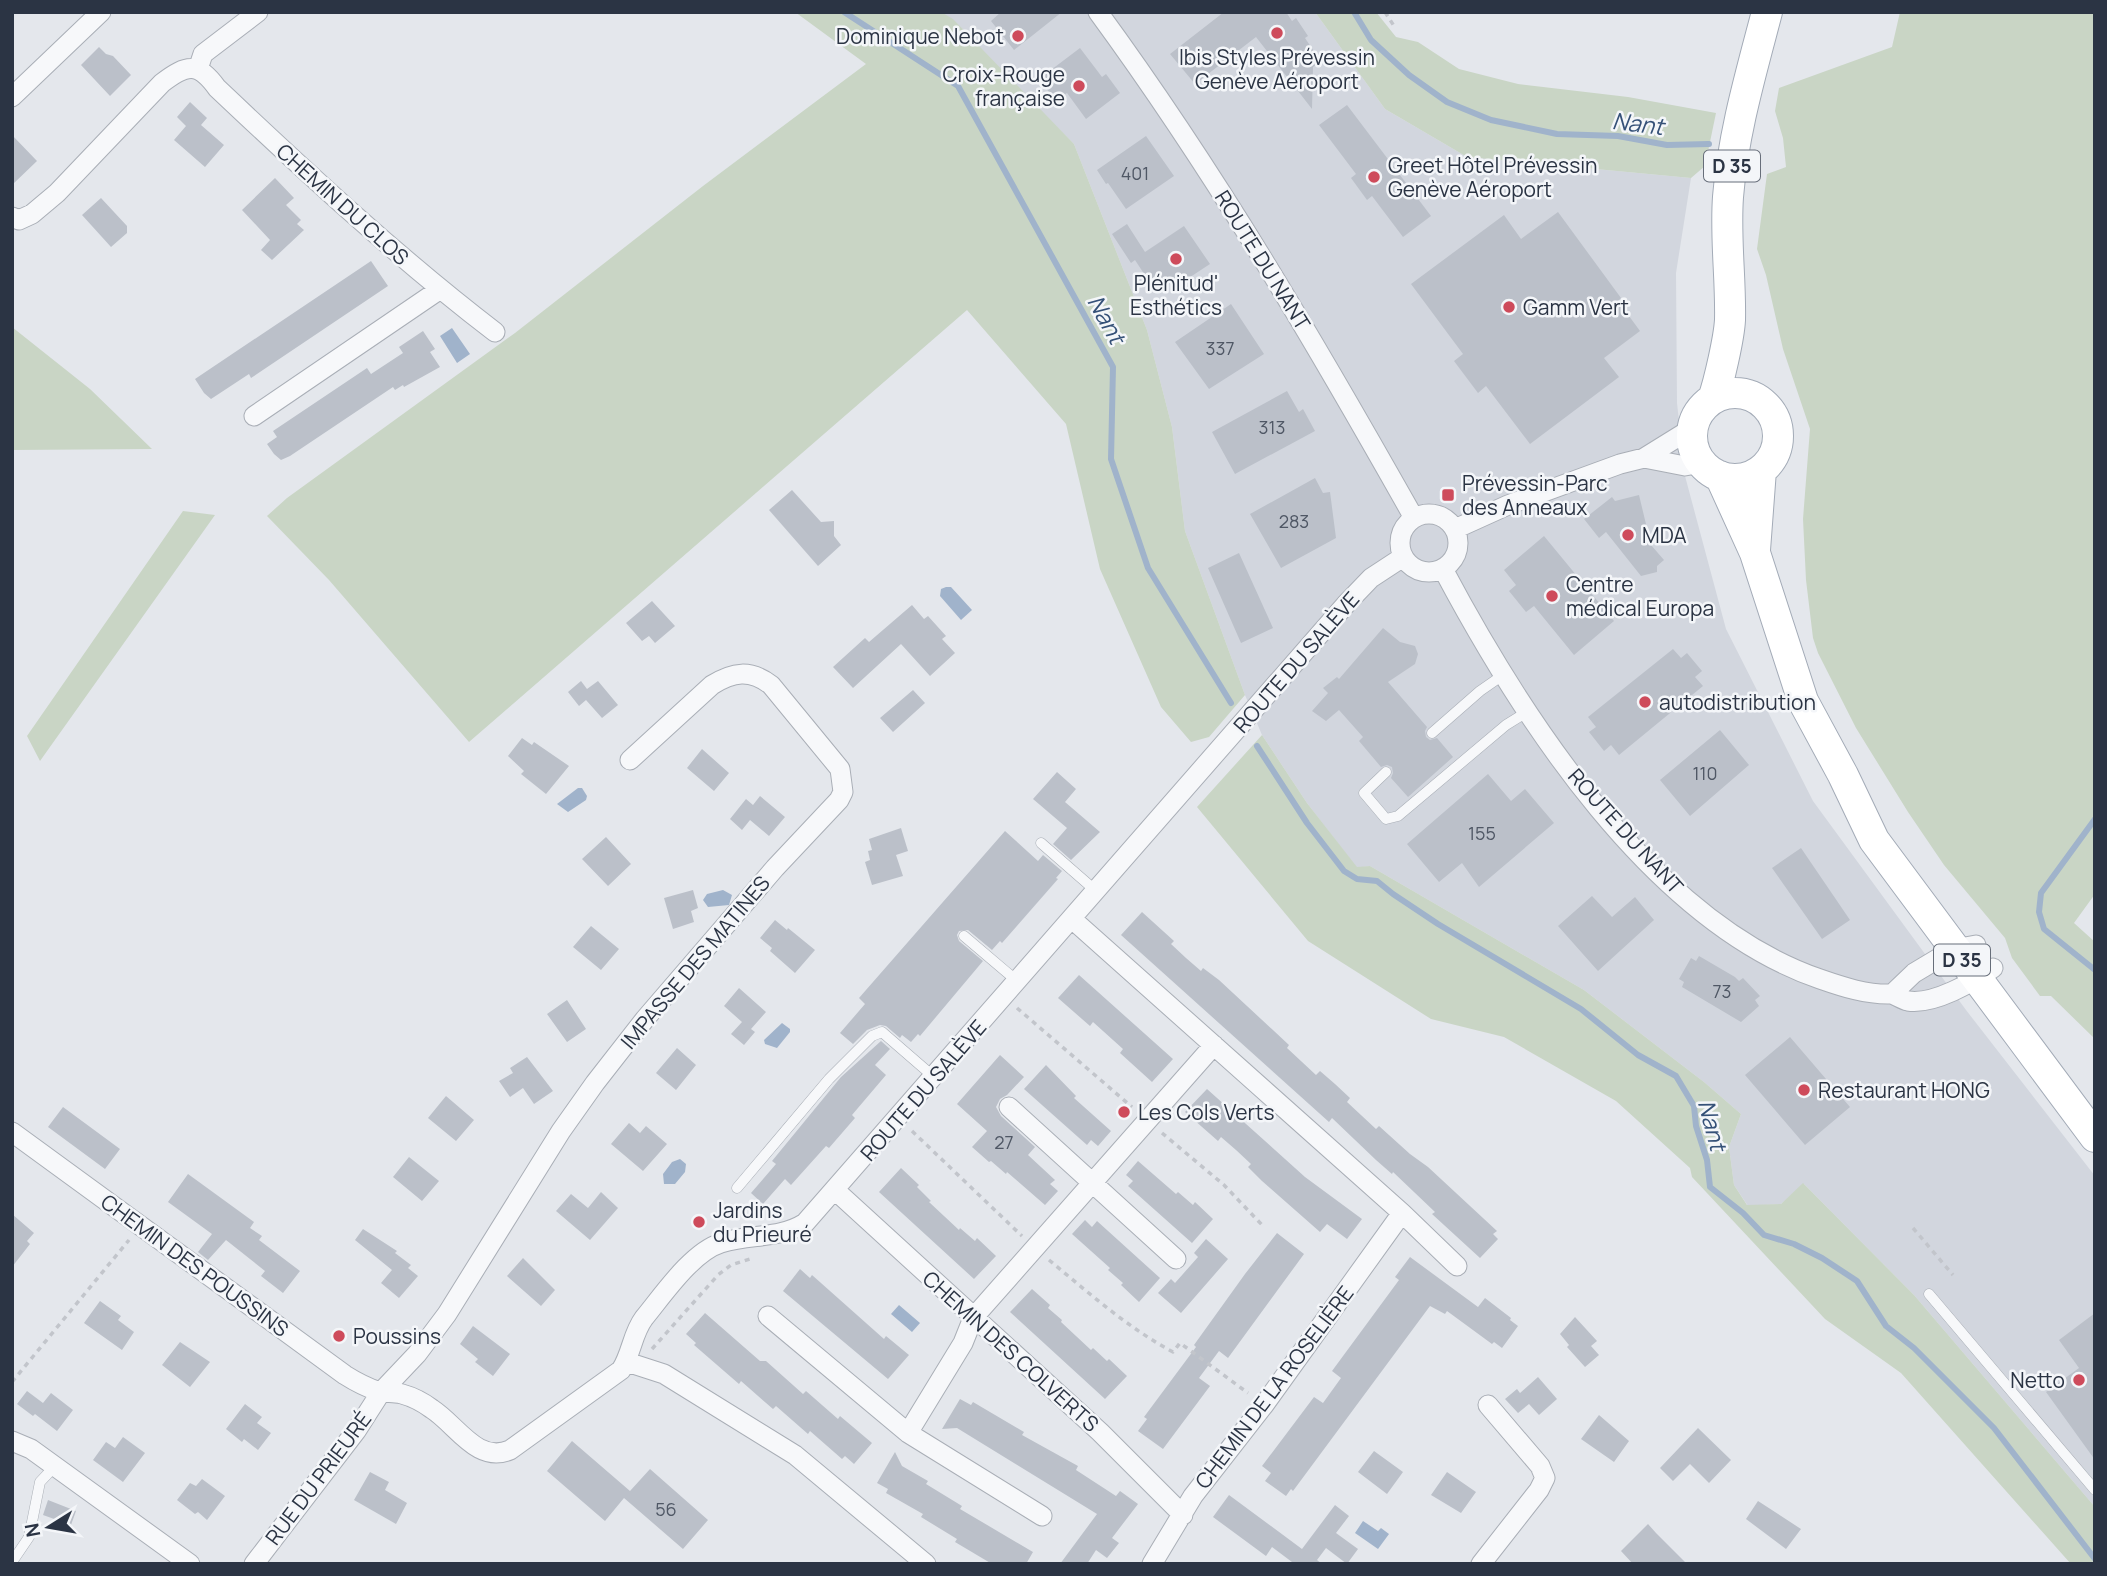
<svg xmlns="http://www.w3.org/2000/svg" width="2107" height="1576" font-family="Manrope,sans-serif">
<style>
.built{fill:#d2d6de}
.green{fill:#c9d5c5}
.water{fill:#a0b3cb}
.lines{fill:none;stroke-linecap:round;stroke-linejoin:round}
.stream{stroke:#a0b3cb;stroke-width:6}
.building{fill:#bbc0c9}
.lane-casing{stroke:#a9aeb6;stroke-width:11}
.street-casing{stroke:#a9aeb6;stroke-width:21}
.primary-casing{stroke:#a3abb7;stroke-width:32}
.path{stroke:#c2c5cb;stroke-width:3.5;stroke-dasharray:5 5;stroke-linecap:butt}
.lane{stroke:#f7f8fa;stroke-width:10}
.street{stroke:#f7f8fa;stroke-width:19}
.primary{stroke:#fff;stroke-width:30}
.poi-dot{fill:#ce4b5b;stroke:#f4f6f9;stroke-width:2.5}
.labels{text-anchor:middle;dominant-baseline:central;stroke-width:5;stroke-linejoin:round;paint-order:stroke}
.number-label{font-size:18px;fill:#4f5765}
.shield{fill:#f4f6f9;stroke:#676e7a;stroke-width:2}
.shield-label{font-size:19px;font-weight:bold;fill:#2b3444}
.poi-label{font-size:21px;fill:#2b3444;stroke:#f4f6f9;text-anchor:start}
.street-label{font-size:21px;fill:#2b3444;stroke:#f4f6f9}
.water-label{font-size:23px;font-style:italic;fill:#355178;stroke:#f4f6f9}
</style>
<rect width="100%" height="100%" fill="#e4e7ec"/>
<path class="built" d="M941 12H1315L1385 109 1467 157 1691 178 1676 273 1677 403 1685 476 1726 629 1813 801 1966 1010 2095 1176V1507L1914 1295 1804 1184 1781 1204 1748 1206 1734 1185 1729 1147 1741 1114 1704 1082 1584 990 1370 866 1357 868 1307 803 1262 735 1245 695 1185 531 1172 427 1147 330 1074 144Z"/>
<path class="green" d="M795 12H941L953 19 1074 144 1147 330 1172 427 1185 531 1245 695 1209 737 1191 742 1161 707 1100 569 1066 424 967 310 469 742 329 580 267 516 287 498 515 333 703 186 866 64Z
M1315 12H1376L1396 37 1418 42 1459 69 1518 84 1628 97 1716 113 1705 166 1691 178 1467 157 1385 109Z
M1900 12H2095V894L2074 923 2095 942V1039L2051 996H2040L2012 958 2005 938 1944 865 1908 812 1856 728 1818 653 1813 638 1806 580 1803 519 1810 429 1783 349 1766 275 1757 249 1767 174 1786 167 1783 138 1775 111 1779 88 1892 47Z
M12 327 90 389 152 449 12 450Z
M183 511 215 515 40 761 27 736Z
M1262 735 1307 803 1357 867 1370 866 1584 990 1704 1082 1741 1114 1729 1147 1734 1185 1747 1205 1781 1204 1803 1183 1914 1295 2095 1507V1564H2071L1901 1373 1825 1319 1692 1177 1690 1168 1616 1101 1504 1037 1431 1019 1308 941 1197 807Z"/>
<path class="water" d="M452 328 470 354 457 363 440 336Z
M946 587H951L972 610 961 620 940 596 941 589Z
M578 788H582L587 796 586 800 568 812 557 804Z
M723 890 732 895 729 905 708 907 703 900 707 894Z
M782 1023 790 1029V1032L777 1048 765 1044 764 1040Z
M680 1159 686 1164 685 1172 675 1184H664L663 1174 672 1162Z
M899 1305 920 1323 912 1332 891 1314Z
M1363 1521 1378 1531 1381 1528 1389 1534 1378 1549 1355 1533Z"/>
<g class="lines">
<path class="stream" d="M844 12 958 86 1113 367 1111 459 1148 568 1231 703
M1354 12 1371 40 1409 75 1447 102 1491 120 1557 134 1618 136 1667 145 1709 144
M1257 746 1307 823 1344 871 1357 879 1377 881 1393 894 1438 924 1581 1009 1638 1055 1676 1076 1694 1106 1696 1126 1707 1160 1710 1187 1743 1213 1764 1235 1794 1244 1822 1258 1857 1281 1886 1326 1914 1348 1994 1428 2095 1559
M2095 819 2041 893 2039 912 2044 929 2095 970"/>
</g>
<path class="building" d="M1001 12H1062L1014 50 991 21Z
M1224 12H1286L1292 21 1296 18 1308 36 1305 38 1321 62 1313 67 1312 109 1256 37 1195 84 1170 54Z
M99 47 106 54 113 56 131 75 110 96 81 65Z
M1080 48 1102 77 1106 74 1120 93 1086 119 1067 93 1056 101 1039 79Z
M190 102 207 118 201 125 224 145 205 167 174 140 186 126 177 117Z
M1347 105 1431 216 1403 237 1372 196 1367 200 1351 178 1356 174 1319 125Z
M12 135 37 161 12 185Z
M1146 136 1174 176 1126 209 1108 183 1106 184 1097 170Z
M275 178 294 198 286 205 301 220 297 224 304 230 272 260 261 250 270 240 242 210Z
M101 198 127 226V233L111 247 82 215Z
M1558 212 1621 298 1618 301 1640 331 1604 358 1619 377 1530 444 1486 386 1478 393 1454 361 1463 354 1411 284 1504 215 1521 239Z
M1127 224 1145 252 1184 226 1210 264 1175 287 1171 282 1156 292 1135 260 1131 263 1112 234Z
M371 261 388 286 251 378 249 374 211 399 204 393 195 379Z
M1231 304 1264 354 1209 389 1175 342Z
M423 331 435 349 430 352 440 367 404 387 403 385 395 390 393 387 290 456 281 460 274 454 267 444 277 437 273 431 367 368 371 374 403 353 399 347Z
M1287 391 1299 412 1303 409 1315 431 1235 474 1212 432Z
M1315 478 1323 493 1330 492 1336 538 1281 568 1250 514Z
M792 490 821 522 834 521V536L841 545 818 566 769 510Z
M1639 495 1651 545 1664 560 1657 566V572L1641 576 1606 532 1599 538 1584 519 1612 497 1615 501Z
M1544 536 1614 621 1574 655 1534 606 1526 612 1509 591 1516 585 1504 570Z
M1239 553 1273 628 1241 643 1208 568Z
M652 601 675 626 655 643 649 636 642 641 626 623Z
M912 605 924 619 928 616 946 636 942 639 955 653 930 676 901 644 853 688 833 667 865 638 869 642Z
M1383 628 1400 642 1415 646 1418 654 1415 664 1388 682 1427 727 1425 731 1426 737 1430 740 1437 738 1453 757 1408 797 1391 778 1393 773 1392 767 1387 765 1381 767 1359 741 1363 737 1339 710 1326 721 1312 711 1328 693 1323 688 1337 677 1339 679Z
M1673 649 1681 658 1687 653 1702 671 1695 677 1703 686 1619 755 1611 745 1604 751 1589 732 1596 727 1588 717Z
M581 681 587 689 598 681 618 705 602 718 586 700 579 706 568 692Z
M913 690 925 703 893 732 880 718Z
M1720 730 1749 765 1690 816 1660 780Z
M522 738 532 745 534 742 569 766 546 794 521 774 524 771 508 756Z
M702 749 729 773 714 791 687 768Z
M1057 772 1076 789 1065 802 1100 832 1071 860 1053 844 1067 828 1033 799Z
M1488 774 1511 801 1525 789 1554 823 1479 887 1462 863 1439 882 1407 844Z
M760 796 785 817 769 836 750 820 742 830 730 819 746 799 753 805Z
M901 828 908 851 896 855 903 876 872 885 865 862 870 860 868 851 872 850 869 839Z
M1005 831 1038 861 1043 855 1062 871 1056 878 1058 879 1002 943 1000 941 992 950 968 930 959 931 957 935 959 941 983 961 920 1036 918 1034 911 1042 902 1035 900 1038 886 1026 880 1025 867 1030 853 1044 840 1033 865 1004 859 998Z
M606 837 631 864 608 886 582 859Z
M1801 848 1850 920 1822 939 1772 868Z
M693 890 698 908 691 911 694 922 673 929 664 898Z
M1592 896 1612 917 1635 897 1654 920 1598 971 1558 926Z
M1142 912 1174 941 1171 944 1186 958 1201 971 1203 968 1219 980 1289 1045 1287 1048 1316 1075 1320 1071 1335 1084 1350 1098 1347 1102 1376 1129 1379 1126 1410 1154 1428 1167 1497 1231 1493 1234 1498 1239 1480 1258 1432 1214 1435 1212 1393 1172 1392 1174 1376 1160 1332 1118 1329 1122 1121 935Z
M775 920 787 930 788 928 815 950 795 973 770 951 772 948 760 938Z
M591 926 619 949 601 970 573 947Z
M1699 956 1735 977 1739 981 1743 978 1760 996 1755 1000 1759 1006 1741 1022 1682 987 1684 982 1679 979 1691 958 1696 961Z
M1079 975 1173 1059 1152 1082 1120 1053 1123 1049 1093 1022 1090 1026 1058 998Z
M739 988 766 1012 751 1029 755 1032 744 1045 731 1034 742 1022 724 1006Z
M567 1000 586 1029 567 1042 547 1014Z
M1790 1037 1850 1107 1805 1145 1745 1075Z
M881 1041 890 1049 875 1065 886 1075 852 1115 855 1118 829 1148 826 1146 791 1185 785 1179 763 1204 751 1193 776 1164 772 1161 841 1077Z
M677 1048 696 1065 676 1090 656 1073Z
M1000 1055 1024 1077 1007 1095 1000 1099 996 1107 1001 1116 1035 1147 1028 1155 1055 1180 1050 1184 1058 1191 1045 1205 1007 1172 1006 1174 991 1161 989 1162 972 1147 987 1131 957 1104Z
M527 1057 553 1091 534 1104 523 1088 510 1097 499 1081 513 1073 510 1068Z
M1046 1065 1076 1096 1074 1098 1111 1131 1098 1146 1091 1140 1087 1145 1024 1089Z
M1207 1089 1305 1177 1362 1219 1347 1239 1327 1224 1320 1232 1262 1181 1248 1167 1251 1164 1236 1150 1221 1137 1218 1141 1185 1112Z
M446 1096 474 1120 456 1141 428 1118Z
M63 1107 120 1149 105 1169 48 1127Z
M629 1123 640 1133 646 1126 667 1144 643 1171 611 1144Z
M409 1157 439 1181 422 1201 393 1177Z
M1138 1161 1176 1194 1178 1192 1193 1205 1195 1202 1213 1219 1192 1243 1128 1186 1133 1181 1126 1175Z
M901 1168 919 1185 917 1187 931 1201 929 1202 959 1230 960 1228 975 1241 977 1238 996 1256 974 1279 879 1192Z
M188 1174 254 1222 250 1228 262 1236 259 1240 300 1271 283 1293 261 1276 265 1271 226 1240 208 1260 198 1252 212 1234 168 1202Z
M601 1192 618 1208 590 1240 556 1211 571 1194 588 1208Z
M12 1214 34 1233 27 1241 30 1244 12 1267Z
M1085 1220 1092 1227 1097 1221 1160 1278 1139 1302 1121 1285 1123 1283 1108 1270 1110 1268 1072 1234Z
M363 1229 397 1251 395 1253 411 1265 408 1268 418 1276 399 1298 381 1283 392 1270 355 1240Z
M1277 1233 1304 1254 1228 1358 1219 1351 1199 1378 1210 1386 1163 1449 1138 1431 1147 1419 1144 1417 1196 1347 1194 1345 1245 1274Z
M1206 1239 1228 1259 1181 1313 1158 1293 1171 1279 1175 1283 1198 1257 1194 1253Z
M1410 1257 1478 1307 1485 1298 1511 1318 1510 1320 1518 1326 1502 1348 1494 1342 1492 1344 1447 1311 1445 1314 1430 1306 1293 1491 1291 1489 1286 1496 1265 1481 1271 1473 1262 1466 1314 1397 1323 1403 1341 1378 1332 1371 1399 1280 1395 1277Z
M523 1258 555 1290 541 1306 507 1276Z
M800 1269 810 1278 812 1275 884 1339 886 1336 909 1355 888 1379 783 1291Z
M1032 1289 1050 1305 1048 1308 1062 1320 1061 1322 1091 1350 1093 1348 1107 1361 1109 1359 1127 1376 1105 1399 1010 1312Z
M100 1301 121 1316 118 1320 134 1332 122 1350 84 1323Z
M705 1313 760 1361H766L803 1394 806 1391 838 1419 840 1416 872 1443 854 1464 845 1456 842 1459 810 1431 808 1434 776 1406 773 1409 741 1381 739 1384 694 1345 696 1343 686 1334Z
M2095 1313V1460L2046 1392 2079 1368 2059 1340Z
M1575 1317 1597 1341 1591 1346 1599 1355 1585 1367 1567 1347 1569 1345 1560 1334Z
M473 1326 510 1354 493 1376 475 1362 478 1359 460 1344Z
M180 1342 210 1362 190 1387 162 1365Z
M1538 1377 1557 1399 1539 1415 1529 1404 1518 1413 1505 1399 1517 1389 1520 1393Z
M27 1391 43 1403 51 1393 73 1410 57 1431 35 1414 33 1416 17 1404Z
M960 1399 971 1405 973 1402 1024 1432 1022 1435 1078 1466 1076 1470 1116 1496 1120 1491 1138 1504 1112 1538 1119 1543 1107 1558 1096 1550 1087 1564H1060L1097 1514 957 1428 942 1429Z
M245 1404 262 1417 257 1423 271 1433 258 1450 244 1439 242 1442 226 1429Z
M1599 1415 1629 1441 1614 1462 1581 1439Z
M1698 1428 1731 1460 1709 1483 1690 1464 1673 1481 1660 1468Z
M123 1437 145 1453 123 1482 93 1460 106 1442 115 1448Z
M572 1441 630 1491 650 1469 708 1520 683 1549 624 1498 605 1521 547 1471Z
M1374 1451 1403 1472 1387 1494 1358 1472Z
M895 1452 902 1466 928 1481 926 1484 962 1506 960 1509 1033 1552 1026 1564H992L955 1542 957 1539 921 1517 923 1514 886 1493 888 1489 877 1483Z
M370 1472 389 1482 385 1490 407 1503 396 1524 354 1500Z
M1447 1472 1476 1492 1461 1513 1431 1495Z
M202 1479 225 1496 207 1520 198 1512 195 1514 177 1500 190 1483 196 1486Z
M1229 1495 1302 1549 1335 1505 1349 1516 1336 1533 1358 1549 1347 1564 1326 1548 1317 1560 1322 1564H1290L1292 1562 1272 1547 1266 1556 1213 1517Z
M48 1500 76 1511 71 1525 43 1515Z
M1758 1501 1801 1529 1786 1549 1746 1519Z
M1648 1524 1656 1533 1687 1564H1633L1621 1551Z"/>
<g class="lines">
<defs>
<path id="lane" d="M1432 733 1480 691 1503 675
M1386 772 1364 793 1386 819 1398 816 1506 725 1527 712
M1041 843 1096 891
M964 936 1017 981
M737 1188 829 1079 872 1036 882 1032 934 1077
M1929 1294 2095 1490
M12 1562 29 1537 40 1482 55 1466"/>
<path id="street" d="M1098 12C1216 173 1316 344 1414 518
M198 69 203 54 258 12
M12 97 101 12
M12 217 19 220 32 214 57 193 162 83C187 64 198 62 217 88 307 173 397 257 495 332
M254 416 439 290
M1644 458 1685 466 1702 463
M1400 543a29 29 0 1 1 58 0a29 29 0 1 1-58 0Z
M1455 529 1508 505 1620 464 1644 458 1694 427
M1443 569C1522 718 1653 922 1820 979 1843 987 1867 995 1892 994
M1072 919 1402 1213 1457 1266
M1976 945 1954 949 1914 973 1892 994C1897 996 1903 1000 1908 1001 1934 1005 1973 982 1993 968
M1009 1107 1176 1259
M12 1132 345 1375C356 1382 368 1388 380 1392 388 1393 395 1392 402 1394 413 1397 424 1403 432 1409 457 1425 477 1464 510 1450L621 1370C632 1353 632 1334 644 1318 663 1295 692 1252 721 1243 751 1233 777 1240 805 1223L1347 603 1371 578 1403 557
M836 1191 1100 1432 1183 1515
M768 1316 908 1433 1042 1516
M627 1362 664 1374 795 1455 926 1564
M908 1433 963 1343 973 1318 1214 1045
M12 1441 31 1449 190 1564
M254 1564 356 1431 381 1392 417 1354 447 1314 561 1131 595 1083 645 1019 775 868 839 800 843 792 840 769 771 685C750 669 733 672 712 685L630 760
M1152 1564 1193 1496 1264 1405 1402 1213
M1481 1564 1539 1490 1545 1478 1540 1466 1488 1405"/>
<path id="primary" d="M1692 436a43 43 0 1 1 86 0a43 43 0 1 1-86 0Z
M1713 399C1719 382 1729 338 1730 320 1731 279 1725 238 1728 197 1733 134 1751 73 1767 12
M1720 476 1755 553 1803 701 1843 775 1874 840 2095 1137
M1755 550 1761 470"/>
</defs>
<use href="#lane" class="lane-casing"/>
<use href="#street" class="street-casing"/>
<use href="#primary" class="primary-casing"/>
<path class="path" d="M1385 12 1394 26
M1017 1008 1132 1107
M912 1131 1022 1236
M1162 1133 1224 1185 1264 1227
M1913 1228 1953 1275
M1049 1260C1089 1293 1128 1328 1173 1352L1180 1343 1248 1393
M652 1349 718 1275 731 1265 750 1259
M12 1382 129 1240"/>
<use href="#lane" class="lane"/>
<use href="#street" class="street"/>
<use href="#primary" class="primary"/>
</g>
<g class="poi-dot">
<circle cx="1277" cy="33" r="7"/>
<circle cx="1018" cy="36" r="7"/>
<circle cx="1079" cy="86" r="7"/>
<circle cx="1374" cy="177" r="7"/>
<circle cx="1176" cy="259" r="7"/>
<circle cx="1509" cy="307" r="7"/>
<rect x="1441" y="488" width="14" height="14" rx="3.5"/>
<circle cx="1628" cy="535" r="7"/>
<circle cx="1552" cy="596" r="7"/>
<circle cx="1645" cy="702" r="7"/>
<circle cx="1804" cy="1090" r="7"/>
<circle cx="1124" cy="1112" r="7"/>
<circle cx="699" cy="1222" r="7"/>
<circle cx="339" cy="1336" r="7"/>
<circle cx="2079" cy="1380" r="7"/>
</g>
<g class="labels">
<g class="number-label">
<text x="1135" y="173">401</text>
<text x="1220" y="348">337</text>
<text x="1272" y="427">313</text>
<text x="1294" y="521">283</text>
<text x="1705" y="773">110</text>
<text x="1482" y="833">155</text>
<text x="1722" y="991">73</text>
<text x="1004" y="1142">27</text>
<text x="666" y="1509">56</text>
</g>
<g class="shield">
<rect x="1704" y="150.5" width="56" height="31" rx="5"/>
<rect x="1934" y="944.5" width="56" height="31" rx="5"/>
</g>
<g class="shield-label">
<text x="1732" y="166">D 35</text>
<text x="1962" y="960">D 35</text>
</g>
<g class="poi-label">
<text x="1004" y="36" text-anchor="end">Dominique Nebot</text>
<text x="1277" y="57" text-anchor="middle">Ibis Styles Prévessin<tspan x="1277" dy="24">Genève Aéroport</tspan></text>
<text x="1065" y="74" text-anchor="end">Croix-Rouge<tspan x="1065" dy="24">française</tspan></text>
<text x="1388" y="165">Greet Hôtel Prévessin<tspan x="1388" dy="24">Genève Aéroport</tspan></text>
<text x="1176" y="283" text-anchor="middle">Plénitud'<tspan x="1176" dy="24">Esthétics</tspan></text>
<text x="1523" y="307">Gamm Vert</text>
<text x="1462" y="483">Prévessin-Parc<tspan x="1462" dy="24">des Anneaux</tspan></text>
<text x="1642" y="535">MDA</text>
<text x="1566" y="584">Centre<tspan x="1566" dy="24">médical Europa</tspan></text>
<text x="1659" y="702">autodistribution</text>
<text x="1818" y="1090">Restaurant HONG</text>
<text x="1138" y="1112">Les Cols Verts</text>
<text x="713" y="1210">Jardins<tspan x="713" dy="24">du Prieuré</tspan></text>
<text x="353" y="1336">Poussins</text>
<text x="2065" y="1380" text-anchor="end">Netto</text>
</g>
<g class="street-label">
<text transform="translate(343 204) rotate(42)">CHEMIN DU CLOS</text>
<text transform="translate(1263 260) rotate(58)">ROUTE DU NANT</text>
<text transform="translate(1296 662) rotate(-49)">ROUTE DU SALÈVE</text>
<text transform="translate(1626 831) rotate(48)">ROUTE DU NANT</text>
<text transform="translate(695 962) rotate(-50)">IMPASSE DES MATINES</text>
<text transform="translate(923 1090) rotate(-49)">ROUTE DU SALÈVE</text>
<text transform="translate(195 1265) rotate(36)">CHEMIN DES POUSSINS</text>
<text transform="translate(1011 1351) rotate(42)">CHEMIN DES COLVERTS</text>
<text transform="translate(1274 1387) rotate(-53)">CHEMIN DE LA ROSELIÈRE</text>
<text transform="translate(318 1478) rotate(-53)">RUE DU PRIEURÉ</text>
</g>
<g class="water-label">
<text transform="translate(1638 123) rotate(7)">Nant</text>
<text transform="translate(1107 319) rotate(61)">Nant</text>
<text transform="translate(1713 1125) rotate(75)">Nant</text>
</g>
</g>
<rect width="2107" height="1576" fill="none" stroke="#2b3444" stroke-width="28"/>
<g transform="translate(49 1527) rotate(259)" stroke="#f4f6f9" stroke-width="5" paint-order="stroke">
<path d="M0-5L12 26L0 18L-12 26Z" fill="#2b3444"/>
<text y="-10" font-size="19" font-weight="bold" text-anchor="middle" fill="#2b3444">N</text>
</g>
</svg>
